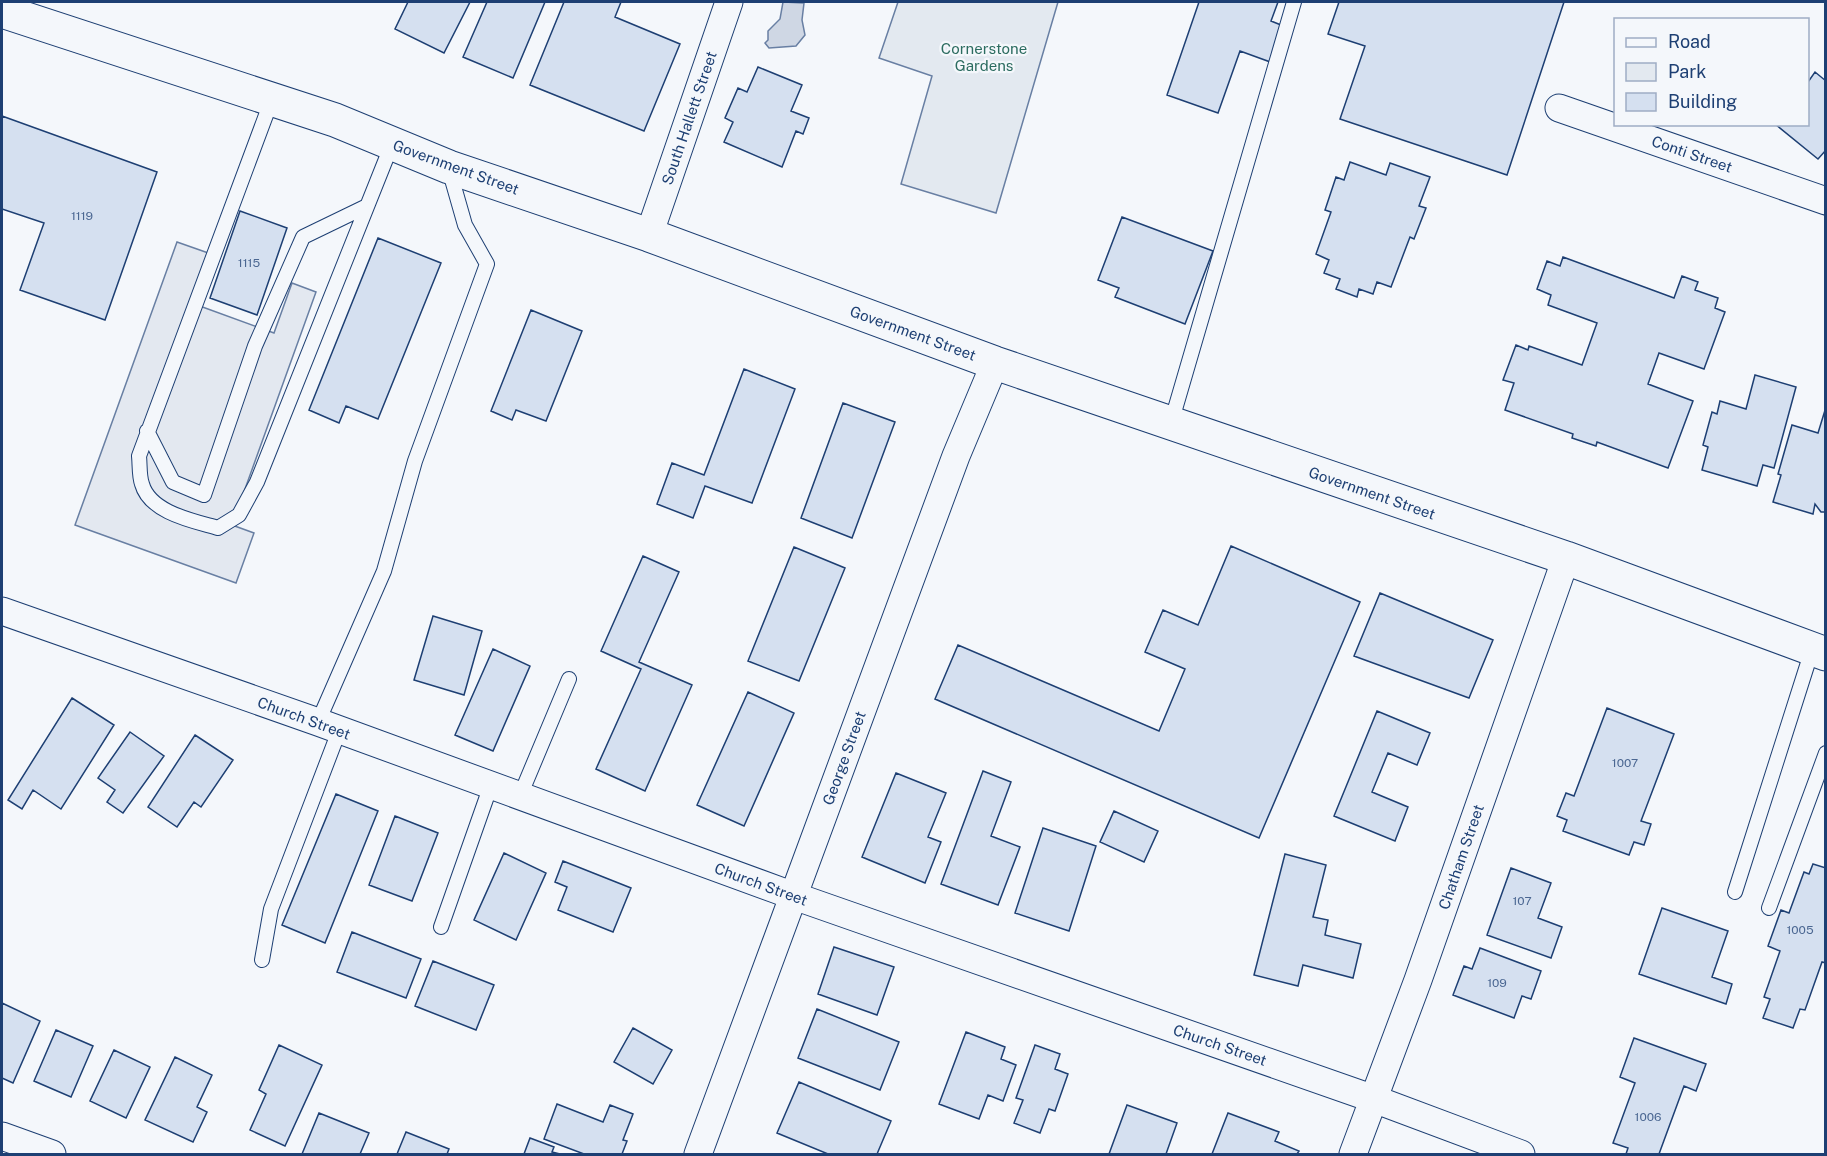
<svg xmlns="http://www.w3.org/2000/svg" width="1827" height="1156" font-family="'Public Sans',sans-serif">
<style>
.green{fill:#e3e9f0;stroke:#687fa3;stroke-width:1.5}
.parking{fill:#e3e8f0;stroke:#687fa3;stroke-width:1.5}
.water{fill:#cfd7e4;stroke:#687fa3;stroke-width:1.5}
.building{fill:#d5e0f0;stroke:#1d3f73;stroke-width:1.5}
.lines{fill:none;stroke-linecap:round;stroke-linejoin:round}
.service-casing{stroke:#1d3f73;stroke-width:16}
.minor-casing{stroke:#1d3f73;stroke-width:29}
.primary-casing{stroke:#1d3f73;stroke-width:35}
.service{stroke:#f4f7fb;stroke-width:14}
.minor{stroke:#f4f7fb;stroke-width:27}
.primary{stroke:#f4f7fb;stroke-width:33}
.labels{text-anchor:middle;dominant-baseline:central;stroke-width:4.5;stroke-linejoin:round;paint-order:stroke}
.number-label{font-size:12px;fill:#4b6792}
.park-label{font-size:15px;fill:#2c6c60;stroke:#f4f7fb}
.street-label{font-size:15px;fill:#1d3f73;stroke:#f4f7fb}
</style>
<rect width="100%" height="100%" fill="#f4f7fb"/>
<path class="green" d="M898 2H1058L996 213 901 184 932 76 879 58Z"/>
<path class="parking" d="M177 242 214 255 197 305 274 333 292 283 316 292 232 525 254 533 236 583 75 525Z"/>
<path class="water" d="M783 2 804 3 802 20 805 35 796 46 769 48 765 43 768 40V31L780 19Z"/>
<path class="building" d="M408 2H470L444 53 395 29Z
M487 2H545L513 78 463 57Z
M564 2H621L615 17 680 44 644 131 530 85Z
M1199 2H1278L1271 21 1286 27 1273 63 1240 51 1218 113 1167 95Z
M1339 2H1564L1507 175 1340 119 1365 46 1328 34Z
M758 67 802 85 791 111 809 118 803 134 796 131 782 167 724 142 733 122 725 118 738 88 747 92Z
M1815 72 1826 81V150L1818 159 1775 124H1808V82Z
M2 116 157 172 105 320 20 290 44 223 2 209Z
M1350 162 1386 175 1390 163 1430 177 1419 206 1426 208 1414 239 1410 237 1391 287 1377 282 1373 294 1359 289 1357 297 1336 289 1340 279 1324 273 1329 260 1316 254 1331 212 1325 210 1336 177 1344 180Z
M240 211 287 228 257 315 210 298Z
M1122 217 1213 251 1185 324 1115 297 1119 288 1098 280Z
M378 238 441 263 378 419 346 406 339 423 309 410Z
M1563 257 1674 298 1682 276 1698 282 1695 290 1718 298 1715 308 1725 312 1704 369 1659 353 1648 384 1693 401 1668 468 1597 442 1596 446 1572 438 1573 434 1505 410 1514 383 1503 380 1516 345 1528 350 1529 346 1582 365 1597 323 1548 305 1551 295 1537 289 1547 261 1560 266Z
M531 310 582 331 546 421 516 410 512 420 491 411Z
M744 369 795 389 752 503 705 486 693 518 657 504 672 463 704 475Z
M1755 375 1796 387 1774 468 1763 465 1757 486 1702 470 1708 447 1703 445 1712 412 1717 414 1720 401 1746 409Z
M843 403 895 422 852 538 801 518Z
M1826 407V512H1821L1815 504 1813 514 1773 502 1781 475 1778 474 1792 425 1818 433Z
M1231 546 1360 602 1259 838 935 699 958 645 1159 731 1185 669 1145 652 1163 610 1198 625Z
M794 547 845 568 799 681 748 661Z
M643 556 679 572 639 662 692 685 645 791 596 769 641 669 601 651Z
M1380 593 1493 640 1469 698 1354 656Z
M433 616 482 631 464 695 414 680Z
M493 649 530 666 493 751 455 735Z
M748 692 794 713 744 826 697 805Z
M72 698 114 725 61 809 33 790 22 809 8 800Z
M1607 708 1674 734 1641 821 1651 824 1644 845 1634 842 1629 855 1563 831 1567 820 1557 816 1566 793 1574 796Z
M1377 711 1430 733 1417 765 1388 753 1372 792 1408 807 1395 841 1334 816Z
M130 732 164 756 123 813 107 802 115 790 98 778Z
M195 735 233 760 201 807 194 802 177 827 148 807Z
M983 771 1011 782 991 836 1020 847 998 905 941 884Z
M896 773 946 793 928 837 941 842 925 883 862 857Z
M336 794 378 811 325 943 282 925Z
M1114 811 1158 831 1144 862 1100 842Z
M395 816 438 833 412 901 369 885Z
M1043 828 1096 846 1069 931 1015 913Z
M504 853 546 873 516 940 474 920Z
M1285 854 1326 865 1313 917 1328 920 1325 935 1361 944 1353 978 1303 965 1298 986 1254 975Z
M563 861 631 888 613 932 558 910 567 887 555 882Z
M1813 864 1826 868V963L1822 962 1805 1010 1800 1009 1793 1028 1763 1018 1770 999 1764 997 1780 951 1768 946 1781 910 1789 913 1804 872 1809 874Z
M1511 868 1551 883 1538 918 1562 927 1551 958 1487 935Z
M1662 908 1728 931 1712 977 1732 984 1726 1004 1639 974Z
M352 932 421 959 406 998 337 972Z
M834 947 894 967 877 1015 818 994Z
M1480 948 1541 971 1531 999 1522 996 1514 1018 1453 995 1464 966 1472 969Z
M433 961 494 985 476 1030 415 1006Z
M2 1003 40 1021 13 1083 2 1078Z
M817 1009 899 1042 880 1090 798 1058Z
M633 1028 672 1050 653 1084 614 1062Z
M56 1030 93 1046 71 1097 34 1081Z
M966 1032 1005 1047 1001 1059 1016 1065 1003 1101 988 1095 979 1119 939 1104Z
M1634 1038 1706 1064 1696 1091 1684 1086 1659 1154H1626L1628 1148 1613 1143 1635 1083 1620 1077Z
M279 1045 322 1065 285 1146 250 1130 266 1094 259 1090Z
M1035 1045 1060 1054 1055 1069 1068 1074 1055 1111 1049 1109 1040 1133 1014 1123 1023 1100 1016 1098Z
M114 1050 150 1067 126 1118 90 1101Z
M175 1057 212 1075 197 1107 207 1112 193 1142 145 1120Z
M799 1082 891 1121 877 1154H828L777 1133Z
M557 1104 603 1122 610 1105 633 1114 623 1140 627 1141 622 1154H584L544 1139Z
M1127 1105 1177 1123 1166 1154H1109Z
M319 1113 369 1133 360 1154H302Z
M1228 1113 1279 1132 1275 1141 1299 1151 1297 1154H1212Z
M406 1132 449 1149 447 1154H397Z
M530 1138 554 1147 552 1152 560 1154H524Z"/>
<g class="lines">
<defs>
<path id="service" d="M272 99 139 456C140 465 139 476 142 484 150 513 194 521 218 528L239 515 257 482 392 144
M1171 423 1294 2
M147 431 173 482 204 495 255 346 303 237 365 207
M318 722 384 571 415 461 487 264 465 225 449 169
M520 796 569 679
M1735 892 1812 650
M1769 908 1826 753
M441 927 491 785
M262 960 271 909 339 731"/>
<path id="minor" d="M1559 108 1826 201
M649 235 729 2
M2 611 318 722 794 896 1374 1099 1521 1154
M2 1136 52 1154
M698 1154 956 456 995 363
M1353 1154 1418 980 1566 558"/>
<path id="primary" d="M2 11 335 120 449 167 649 235 995 363 1566 558 1826 654"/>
</defs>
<use href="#service" class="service-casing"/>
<use href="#minor" class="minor-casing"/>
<use href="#primary" class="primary-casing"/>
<use href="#service" class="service"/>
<use href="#minor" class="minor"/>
<use href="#primary" class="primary"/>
</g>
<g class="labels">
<g class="number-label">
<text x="82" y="216">1119</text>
<text x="249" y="263">1115</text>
<text x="1625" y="763">1007</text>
<text x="1522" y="901">107</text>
<text x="1800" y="930">1005</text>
<text x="1497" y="983">109</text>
<text x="1648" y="1117">1006</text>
</g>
<g class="park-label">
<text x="984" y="48">Cornerstone<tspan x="984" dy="17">Gardens</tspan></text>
</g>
<g class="street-label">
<text transform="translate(689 118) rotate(-71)">South Hallett Street</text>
<text transform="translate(1692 154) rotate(19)">Conti Street</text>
<text transform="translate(456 167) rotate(20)">Government Street</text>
<text transform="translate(913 333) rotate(20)">Government Street</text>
<text transform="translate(1372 493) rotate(19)">Government Street</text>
<text transform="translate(304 718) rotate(20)">Church Street</text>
<text transform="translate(844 758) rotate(-70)">George Street</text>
<text transform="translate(1461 857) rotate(-71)">Chatham Street</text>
<text transform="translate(761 884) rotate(20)">Church Street</text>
<text transform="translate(1220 1045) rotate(19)">Church Street</text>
</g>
</g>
<rect width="1827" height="1156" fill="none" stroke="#1d3f73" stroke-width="6"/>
<rect x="1614" y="18" width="195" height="108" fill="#f4f7fb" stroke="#9eadc5" stroke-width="1.5"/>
<rect x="1626" y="38" width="30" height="9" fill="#f4f7fb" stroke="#9eadc5" stroke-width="1.5"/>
<text x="1668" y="48" font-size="18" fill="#1d3f73">Road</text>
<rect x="1626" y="63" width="30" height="18" fill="#e3e9f0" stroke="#9eadc5" stroke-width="1.5"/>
<text x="1668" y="78" font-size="18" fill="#1d3f73">Park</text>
<rect x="1626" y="93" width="30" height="18" fill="#d5e0f0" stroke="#9eadc5" stroke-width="1.5"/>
<text x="1668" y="108" font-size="18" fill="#1d3f73">Building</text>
</svg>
